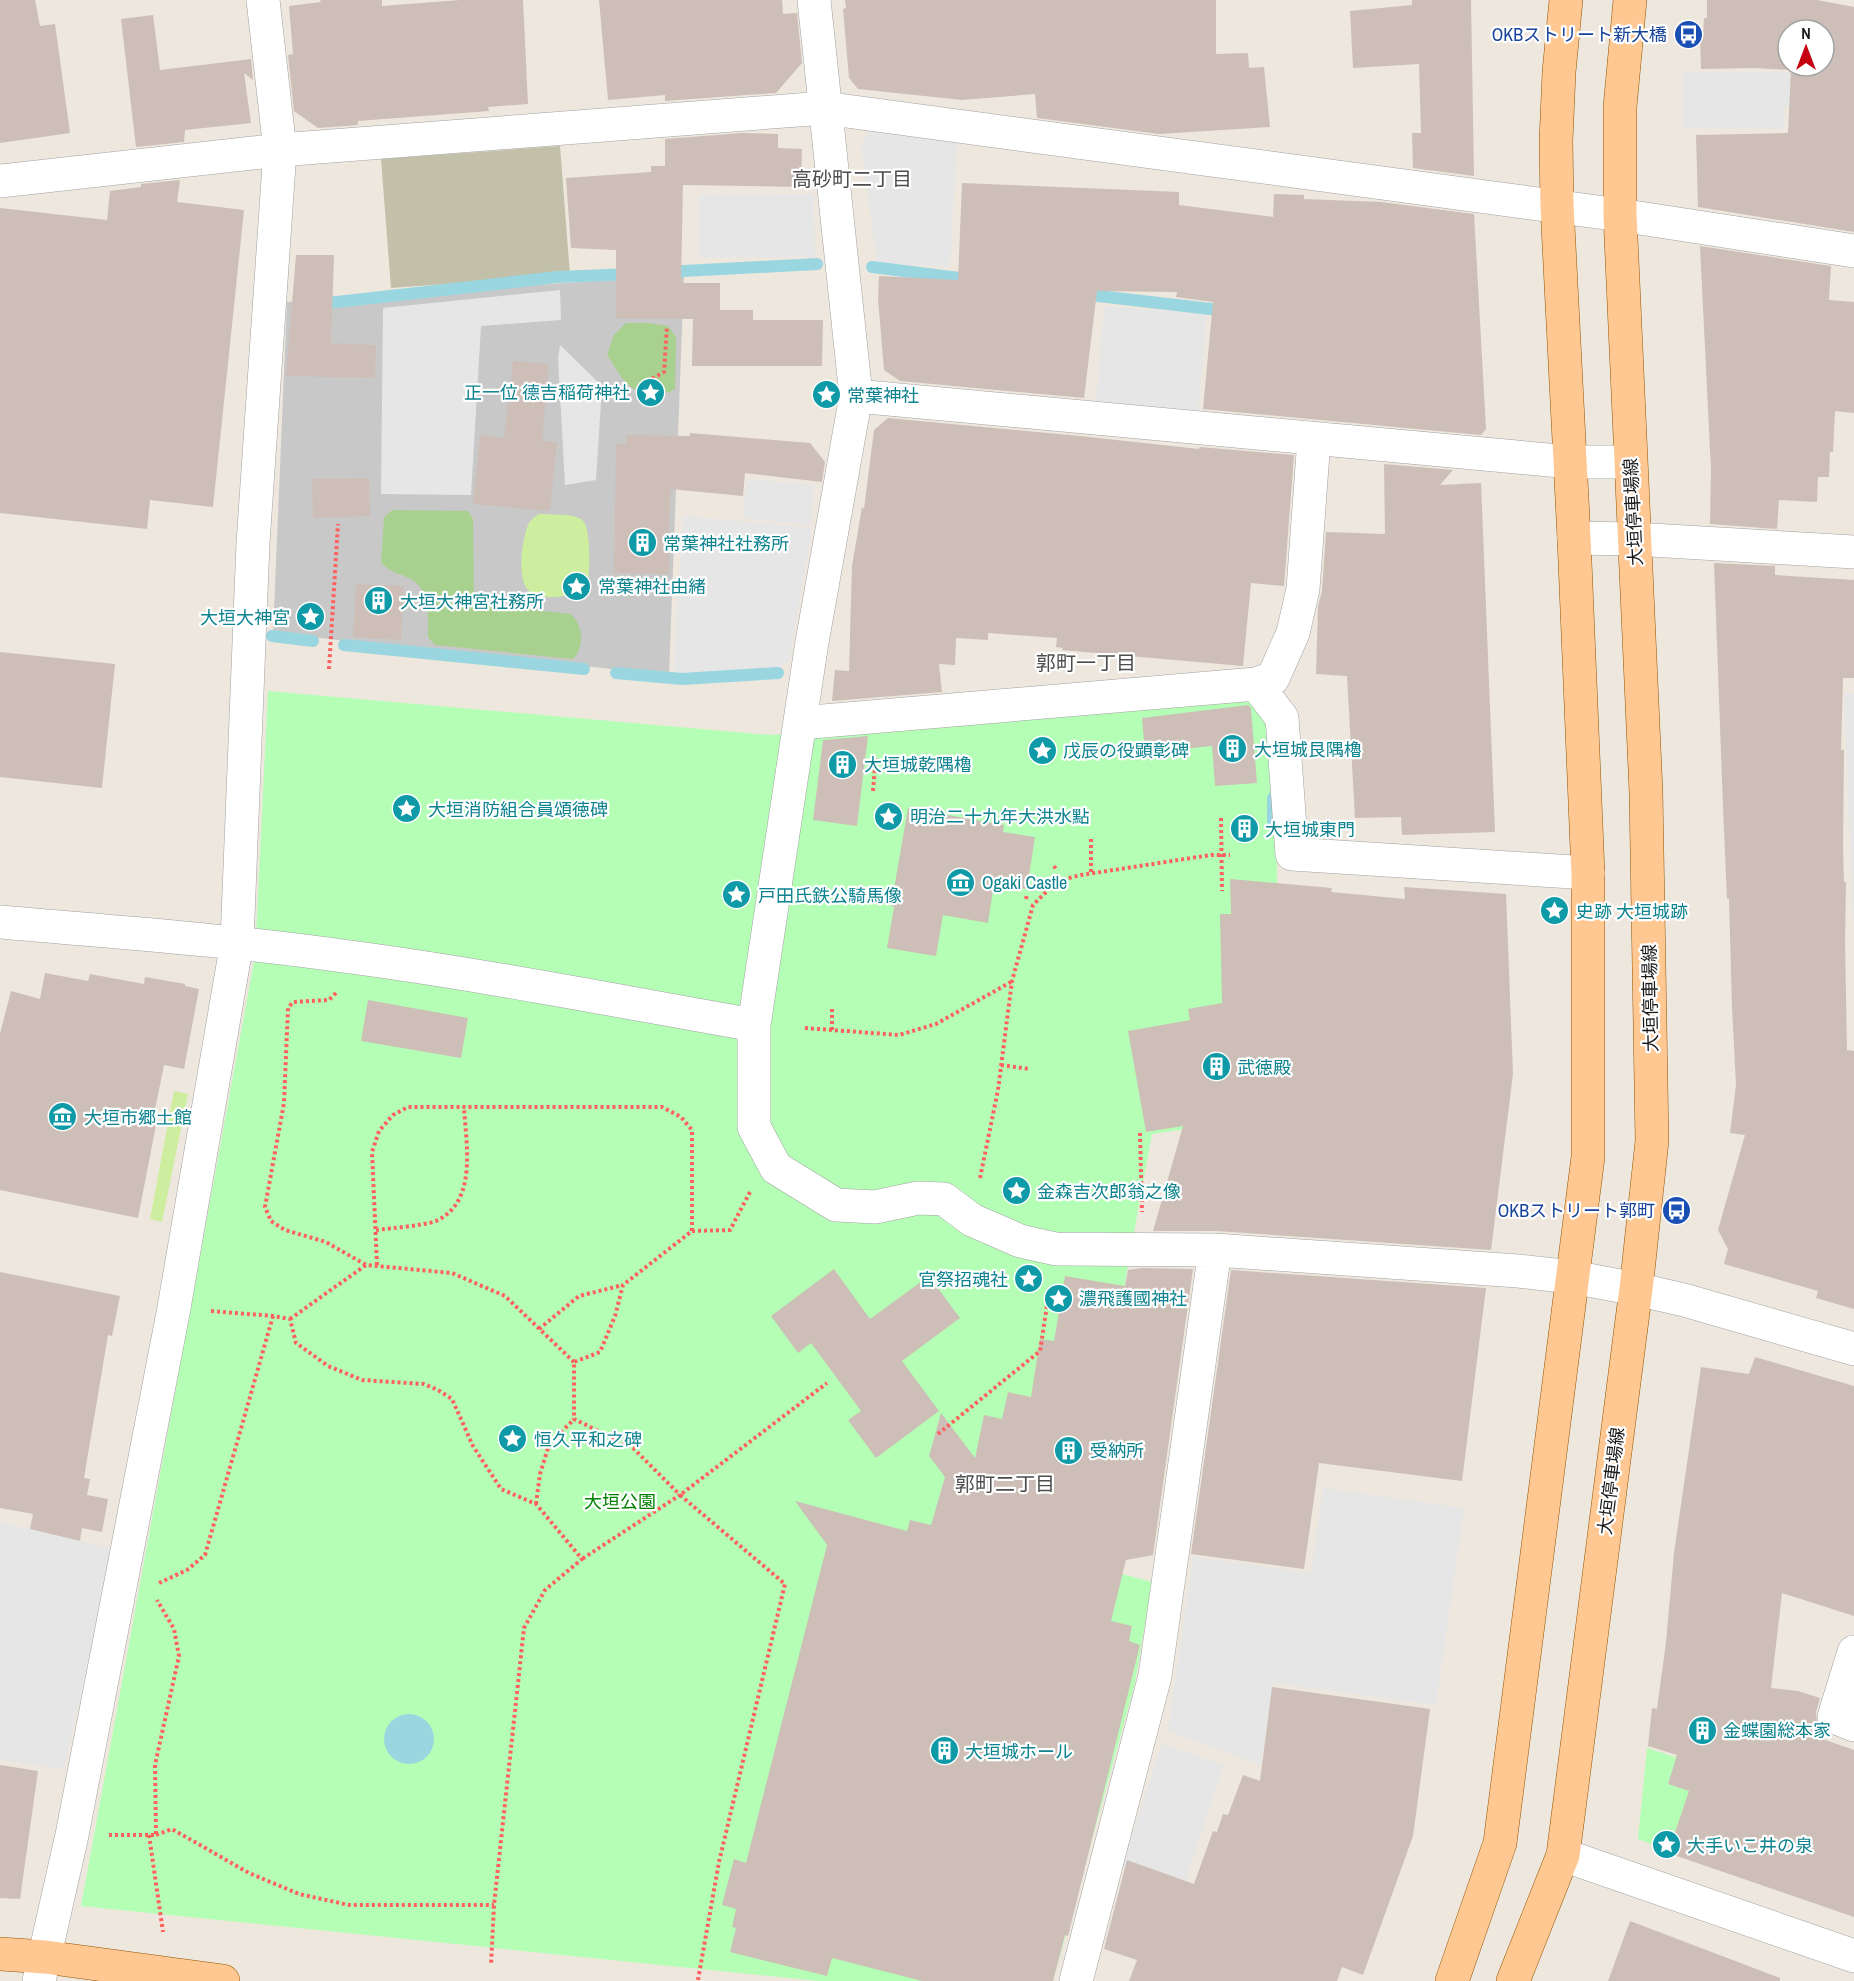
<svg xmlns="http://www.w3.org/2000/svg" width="1854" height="1981" font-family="'Archivo Narrow','Noto Sans JP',sans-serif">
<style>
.religious{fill:#c8c8c8}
.construction{fill:#c2c0a9}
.grass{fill:#ccee9e}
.forest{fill:#a8d18f}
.park{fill:#b5feb5}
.parking{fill:#e6e6e6}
.water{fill:#9ad6e0}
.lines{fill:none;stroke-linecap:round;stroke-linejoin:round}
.stream{stroke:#9ad6e0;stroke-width:12}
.building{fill:#cdbfb7;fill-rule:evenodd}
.minor-casing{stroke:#a1a1a1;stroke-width:34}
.major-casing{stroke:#915500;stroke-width:34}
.path{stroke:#ff615e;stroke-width:4;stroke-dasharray:3 3;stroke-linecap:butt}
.minor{stroke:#fff;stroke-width:33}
.major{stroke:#ffc792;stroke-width:33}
.labels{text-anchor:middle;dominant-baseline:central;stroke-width:4.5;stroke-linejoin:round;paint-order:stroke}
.transit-label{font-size:18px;fill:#164399;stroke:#fff;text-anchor:end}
.culture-label{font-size:18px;fill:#0d838f;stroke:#fff;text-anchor:start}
.street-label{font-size:18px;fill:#1a1a1a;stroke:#fff}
.park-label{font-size:18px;fill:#018001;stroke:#fff}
.neighbourhood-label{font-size:20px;fill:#4d4d4d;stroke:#fff}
</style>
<rect width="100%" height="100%" fill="#eee7de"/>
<path class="religious" d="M684 275 669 675 273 633 287 302Z"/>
<path class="construction" d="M560 146 570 275 391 288 381 159Z"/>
<path class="grass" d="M539 514C552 515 570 513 581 519 592 525 590 575 587 587 575 595 571 595 557 597 548 597 536 597 529 591 516 580 522 537 529 523 531 519 535 517 539 514Z
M174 1091 188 1094 162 1222 150 1219Z"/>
<path class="forest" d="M626 323H648L668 326 676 337 675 389C667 394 661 394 652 394 628 394 619 373 607 355L614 335Z
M392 510 468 511 473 519 474 596 480 604 571 614C583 626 585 646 573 659L435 645 428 637C428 618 431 588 409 578 396 572 393 574 381 563L384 518Z"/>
<path class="park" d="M268 691 771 735 828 732 1246 695 1268 708 1276 748 1278 998 1310 1111 1152 1134 1074 1561 1152 1582 1135 1683 1053 1981H819L81 1906 255 956Z
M1647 1748 1700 1765 1668 1851 1638 1839Z"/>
<path class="parking" d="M1683 72H1834V108L1784 107V129L1683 128Z
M872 129 957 142 950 267 877 263 861 145Z
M814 194 815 257 699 258V195Z
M560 290 561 320 481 326 471 495 381 494 383 308Z
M1104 306 1207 314 1198 411 1096 402Z
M560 345 602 386 596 480 565 485 558 358Z
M747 479 814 485 811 525 743 518Z
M683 516 812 528 789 662 783 663 782 667 673 678Z
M1844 693 1854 694V936Z
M1323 1488 1464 1508 1436 1705 1273 1683 1261 1765 1168 1731 1193 1557 1311 1573Z
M0 1522 113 1549 64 1769 0 1760Z
M1162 1744 1224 1765 1184 1886 1122 1866Z"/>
<path class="water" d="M384 1739a25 25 0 1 1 50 0a25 25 0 1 1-50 0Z"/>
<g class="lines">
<path class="stream" d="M872 267 975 280
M665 272 817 264
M1081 294 1228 311
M319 304 558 277 633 274
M272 636 313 641
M344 645 584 669
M616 673 682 679 778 673
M1273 798V823"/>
</g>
<path class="building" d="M0 0H35L40 26 55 24 70 133 0 143Z
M320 0H382V6L460 0H523L528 104 488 107 489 111 358 121V125L318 128 294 111 288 55 293 54 289 6 321 2Z
M599 0H782L783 14 797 13 802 63 776 93 665 101V95L608 100Z
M845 0H1216V54L1248 53 1249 68 1264 67 1270 127 1159 134 1037 118 1035 94 962 100 858 89 849 78 843 9 846 8Z
M1412 0H1471L1474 176 1413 168 1412 133H1421L1419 64 1353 68 1350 11 1412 5Z
M1707 0H1817L1854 7V232L1698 207 1696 135 1788 133 1791 70 1754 68 1701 69 1700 35H1703L1704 18H1707ZM1788 30H1824V66H1788Z
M153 15 160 70 251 59 253 80 244 73 251 123 185 130 184 142 136 147 121 19Z
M742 133 778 134V148L802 149 801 187 683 185 681 283H720V310H753V320H823L822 366H692L693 319 616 318V250L571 248 566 178 651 172V166H665V139Z
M180 180 177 202 244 210 213 507 150 500 147 529 0 513V208L107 220 110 191 141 187V184Z
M962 183 1179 192V205L1273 217 1274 194 1304 195V199L1381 202 1474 214 1486 429 1481 435 1203 409 1213 302 1176 297 1177 292 1097 291 1084 398 900 381 884 370 878 299 879 276 958 280Z
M1700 246 1831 266 1829 300 1854 302V413L1835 411 1833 452H1830L1829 477H1818L1817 502 1779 500 1777 529 1710 524 1711 470Z
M296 255H334L331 343 376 345 375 378 286 376Z
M513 361 549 364 542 441 557 442 550 511 473 504 480 435 504 438Z
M888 418 1080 436 1199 449 1200 447 1294 455 1284 586 1251 583 1243 666 1062 650 1063 648 1056 647 1057 638 988 633V640L956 638 955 665 939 664 942 692 832 701 835 670 849 671 852 566 862 507 864 509 874 430Z
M690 433 810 443 825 462 822 482 745 473 743 496 670 489 669 574 614 573 616 444H626V435L690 436Z
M1384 464 1453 470 1440 485 1481 483 1495 832 1402 835 1401 817 1355 818 1347 676 1316 674 1318 606 1322 591 1326 532 1385 534Z
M369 478 370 516 313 518 312 479Z
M1714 563 1775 566V575L1854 580V678H1843L1841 750H1844L1843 848 1844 882H1846L1845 942 1847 1050 1854 1051V1309L1816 1298 1818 1291 1724 1264 1728 1249 1718 1230 1745 1135 1730 1133 1736 1085 1732 1007 1729 899H1727L1723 807Z
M356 584 404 586 401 640 353 637Z
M0 652 115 664 102 788 0 777Z
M1248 705 1251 708 1257 783 1215 786 1212 746 1145 753 1142 718Z
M868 736 857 826 813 820 823 740Z
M908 808 1004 825 1003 832 1035 837 1027 889 994 884 988 923 943 915 936 956 887 948 894 907 891 906Z
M1230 879 1332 888 1331 892 1405 899 1404 887 1506 894 1513 1074 1491 1250 1216 1231H1153L1183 1126 1146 1132 1128 1031 1190 1020 1188 1009 1222 1003 1220 914H1231Z
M45 973 88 981 90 974 144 984 145 977 185 984V986L199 989 184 1069 164 1065 152 1124 156 1125 138 1218 0 1190V1034L11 991 40 999Z
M368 1000 468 1018 461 1058 361 1041Z
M1142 1268 1193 1269 1153 1555 1126 1560 1111 1621 1132 1626 1129 1641 1140 1645 1068 1936 1065 1935 1053 1981H922L832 1958 827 1976 730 1952 736 1928 732 1927 736 1909 722 1905 734 1859 746 1863 827 1545 795 1501 907 1531 910 1520 931 1525 945 1477 929 1456 941 1413 975 1458 984 1415 1002 1419 1008 1392 1031 1397 1040 1339 1054 1341 1065 1276 1125 1286 1128 1270Z
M834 1269 870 1319 929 1276 960 1318 902 1361 939 1411 876 1458 848 1420 861 1411 811 1343 798 1353 771 1316Z
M1231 1270 1486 1288 1462 1481 1319 1463 1304 1569 1191 1554Z
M0 1272 120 1296 112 1336 108 1335 84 1478 90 1479 87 1495 108 1499 102 1532 82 1528 80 1541 30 1529 33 1514 0 1508Z
M1755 1357 1854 1386V1616L1782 1593 1771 1688 1798 1691 1820 1698 1816 1712 1817 1725 1814 1736 1854 1750V1917L1668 1853 1689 1791 1668 1784 1677 1755 1648 1746 1652 1708 1657 1709 1666 1642 1674 1553 1701 1367 1749 1374Z
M1272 1687 1430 1709 1413 1836 1363 1975 1342 1967 1337 1981H1129L1137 1960 1104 1949 1127 1860 1194 1884 1213 1831 1217 1832 1223 1814 1228 1815 1243 1775 1260 1781Z
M0 1765 38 1771 20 1899 0 1898Z
M1630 1921 1780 1978V1981H1608Z"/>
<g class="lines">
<defs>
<path id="minor" d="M814 0 856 396 812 642 754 1025V1127L776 1168 836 1205 875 1207 918 1198 944 1199 972 1220 1020 1241 1056 1249 1215 1250 1518 1271 1572 1277 1636 1289 1684 1300 1854 1349
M0 181 280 150 824 108 1620 215 1854 251
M856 396 1570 462H1630
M1574 538 1634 539 1854 552
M1256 684 1273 678 1293 633 1303 589 1314 439
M800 723 1256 684 1282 718 1292 854 1588 873
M0 922C114 932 229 940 343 956 480 974 617 1001 754 1025
M1854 1652 1834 1717 1854 1725
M1563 1855 1854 1956
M39 1981 72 1835 174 1308 237 942 253 543 280 150 263 0
M1076 1981 1155 1676 1215 1250"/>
<path id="major" d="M0 1954 45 1957 223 1981
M1452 1981 1500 1843 1588 1157V873L1574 538 1557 206 1556 141 1559 72 1566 0
M1513 1981 1563 1855 1636 1289 1652 1141 1646 792 1620 215V107L1630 0"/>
</defs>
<use href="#minor" class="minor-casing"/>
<use href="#major" class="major-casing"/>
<path class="path" d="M646 405V382L664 372 667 326
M329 669 338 524
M873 791 876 755
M1221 818 1222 891
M1091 839V873
M1054 866 1057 871
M1026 899 1027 894
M336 993 329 1000 293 1002 288 1008 284 1103 265 1207 271 1221 285 1230 326 1242 366 1265
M805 1028 899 1035 936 1024 1011 982
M832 1030V1006
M1001 1065 1029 1069
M1140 1133 1142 1212
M980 1178 998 1090 1012 981 1033 905 1052 886 1065 879 1081 875 1211 855H1230
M376 1230C391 1228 422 1226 436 1221 478 1202 466 1144 464 1107
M692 1231 730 1230 750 1192
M377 1265 372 1152 379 1131 393 1115 408 1107H662L681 1117 692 1130V1231L623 1285 615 1316 600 1352 574 1362V1419L633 1448 680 1495 582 1559
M211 1311 273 1316 290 1319 296 1343 328 1366 362 1380 424 1384 438 1390 452 1399 473 1446 501 1489 536 1504 582 1559 545 1590 524 1628 494 1905 491 1965
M290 1319 366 1265 452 1273 505 1296 574 1362
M539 1329 579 1296 623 1285
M938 1434 1040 1351 1050 1286
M536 1504 540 1474 549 1445 574 1419
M159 1583 187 1570 205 1555 273 1316
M109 1835H156L155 1765 179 1656 174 1629 157 1600
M149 1835 163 1932
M156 1835 172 1829 249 1873 299 1894 349 1905H494
M1657 1850 1663 1831
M698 1980 719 1862 785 1584 680 1495 827 1383"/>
<use href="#minor" class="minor"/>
<use href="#major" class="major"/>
</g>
<defs>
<symbol id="bus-disc" viewBox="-11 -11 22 22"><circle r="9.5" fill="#1a4fb4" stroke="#fff"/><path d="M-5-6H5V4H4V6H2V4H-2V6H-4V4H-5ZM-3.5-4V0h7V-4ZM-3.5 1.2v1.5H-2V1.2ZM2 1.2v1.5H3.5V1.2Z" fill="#fff"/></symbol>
<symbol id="sight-disc" viewBox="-11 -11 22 22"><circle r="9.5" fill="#0f9aa8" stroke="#fff"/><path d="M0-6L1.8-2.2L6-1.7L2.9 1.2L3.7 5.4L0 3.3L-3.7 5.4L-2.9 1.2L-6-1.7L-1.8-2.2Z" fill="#fff"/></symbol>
<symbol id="building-disc" viewBox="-11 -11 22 22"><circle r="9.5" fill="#0f9aa8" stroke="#fff"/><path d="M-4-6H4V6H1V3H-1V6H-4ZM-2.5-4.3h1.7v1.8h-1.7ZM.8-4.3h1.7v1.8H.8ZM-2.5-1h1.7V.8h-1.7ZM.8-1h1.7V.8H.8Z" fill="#fff"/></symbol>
<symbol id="museum-disc" viewBox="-11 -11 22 22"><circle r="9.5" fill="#0f9aa8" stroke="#fff"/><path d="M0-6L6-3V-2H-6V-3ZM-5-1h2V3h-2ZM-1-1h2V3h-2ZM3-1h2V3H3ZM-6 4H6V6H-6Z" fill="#fff"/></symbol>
</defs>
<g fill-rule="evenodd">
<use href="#bus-disc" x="1672" y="18" width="33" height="33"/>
<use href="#sight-disc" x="634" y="376" width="33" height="33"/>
<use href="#sight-disc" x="810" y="378" width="33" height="33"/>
<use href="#building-disc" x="626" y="526" width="33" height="33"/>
<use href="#sight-disc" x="560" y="570" width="33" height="33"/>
<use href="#building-disc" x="362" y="584" width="33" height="33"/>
<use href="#sight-disc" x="294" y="600" width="33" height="33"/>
<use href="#building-disc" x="1216" y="732" width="33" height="33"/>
<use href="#sight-disc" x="1026" y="734" width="33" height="33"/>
<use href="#building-disc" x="826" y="748" width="33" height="33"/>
<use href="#sight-disc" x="390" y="792" width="33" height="33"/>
<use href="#sight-disc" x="872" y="800" width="33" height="33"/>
<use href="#building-disc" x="1228" y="812" width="33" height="33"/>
<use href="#museum-disc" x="944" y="866" width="33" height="33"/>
<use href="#sight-disc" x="720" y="878" width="33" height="33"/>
<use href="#sight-disc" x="1538" y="894" width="33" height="33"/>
<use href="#building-disc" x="1200" y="1050" width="33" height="33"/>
<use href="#museum-disc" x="46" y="1100" width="33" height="33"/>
<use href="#sight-disc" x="1000" y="1174" width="33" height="33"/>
<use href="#bus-disc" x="1660" y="1194" width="33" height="33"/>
<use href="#sight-disc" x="1012" y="1262" width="33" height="33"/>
<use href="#sight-disc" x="1042" y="1282" width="33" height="33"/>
<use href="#sight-disc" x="496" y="1422" width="33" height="33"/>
<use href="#building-disc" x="1052" y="1434" width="33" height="33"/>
<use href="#building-disc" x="1686" y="1714" width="33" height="33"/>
<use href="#building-disc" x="928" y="1734" width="33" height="33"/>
<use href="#sight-disc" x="1650" y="1828" width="33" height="33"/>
</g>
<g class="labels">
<g class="transit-label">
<text x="1667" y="34">OKBストリート新大橋</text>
<text x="1655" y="1210">OKBストリート郭町</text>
</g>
<g class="culture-label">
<text x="630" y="392" text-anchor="end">正一位 德吉稲荷神社</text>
<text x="847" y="395">常葉神社</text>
<text x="663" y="543">常葉神社社務所</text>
<text x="598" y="586">常葉神社由緒</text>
<text x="400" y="601">大垣大神宮社務所</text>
<text x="290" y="617" text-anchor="end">大垣大神宮</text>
<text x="1254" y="749">大垣城艮隅櫓</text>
<text x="1063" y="750">戊辰の役顕彰碑</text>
<text x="864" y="764">大垣城乾隅櫓</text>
<text x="428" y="809">大垣消防組合員頌徳碑</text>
<text x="910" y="816">明治二十九年大洪水點</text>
<text x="1265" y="829">大垣城東門</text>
<text x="982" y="882">Ogaki Castle</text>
<text x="758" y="895">戸田氏鉄公騎馬像</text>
<text x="1576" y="911">史跡 大垣城跡</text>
<text x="1237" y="1067">武徳殿</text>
<text x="84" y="1117">大垣市郷土館</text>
<text x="1037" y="1191">金森吉次郎翁之像</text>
<text x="1008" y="1279" text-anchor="end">官祭招魂社</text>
<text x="1079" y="1298">濃飛護國神社</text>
<text x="534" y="1439">恒久平和之碑</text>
<text x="1090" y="1450">受納所</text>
<text x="1723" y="1730">金蝶園総本家</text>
<text x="965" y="1751">大垣城ホール</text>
<text x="1687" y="1845">大手いこ井の泉</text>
</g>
<g class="street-label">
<text transform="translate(1633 512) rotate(-93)">大垣停車場線</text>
<text transform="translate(1650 998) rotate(-91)">大垣停車場線</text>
<text transform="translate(1611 1481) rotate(-83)">大垣停車場線</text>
</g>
<g class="park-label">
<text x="620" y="1501">大垣公園</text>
</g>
<g class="neighbourhood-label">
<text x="852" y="178">高砂町二丁目</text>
<text x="1086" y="662">郭町一丁目</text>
<text x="1005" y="1483">郭町二丁目</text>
</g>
</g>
<g transform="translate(1806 48)"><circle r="28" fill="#ffffff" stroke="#a3a3a3" stroke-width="1.5"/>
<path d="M0-4.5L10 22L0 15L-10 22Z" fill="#c50010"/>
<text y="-9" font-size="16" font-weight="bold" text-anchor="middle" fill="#1a1a1a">N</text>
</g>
</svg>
